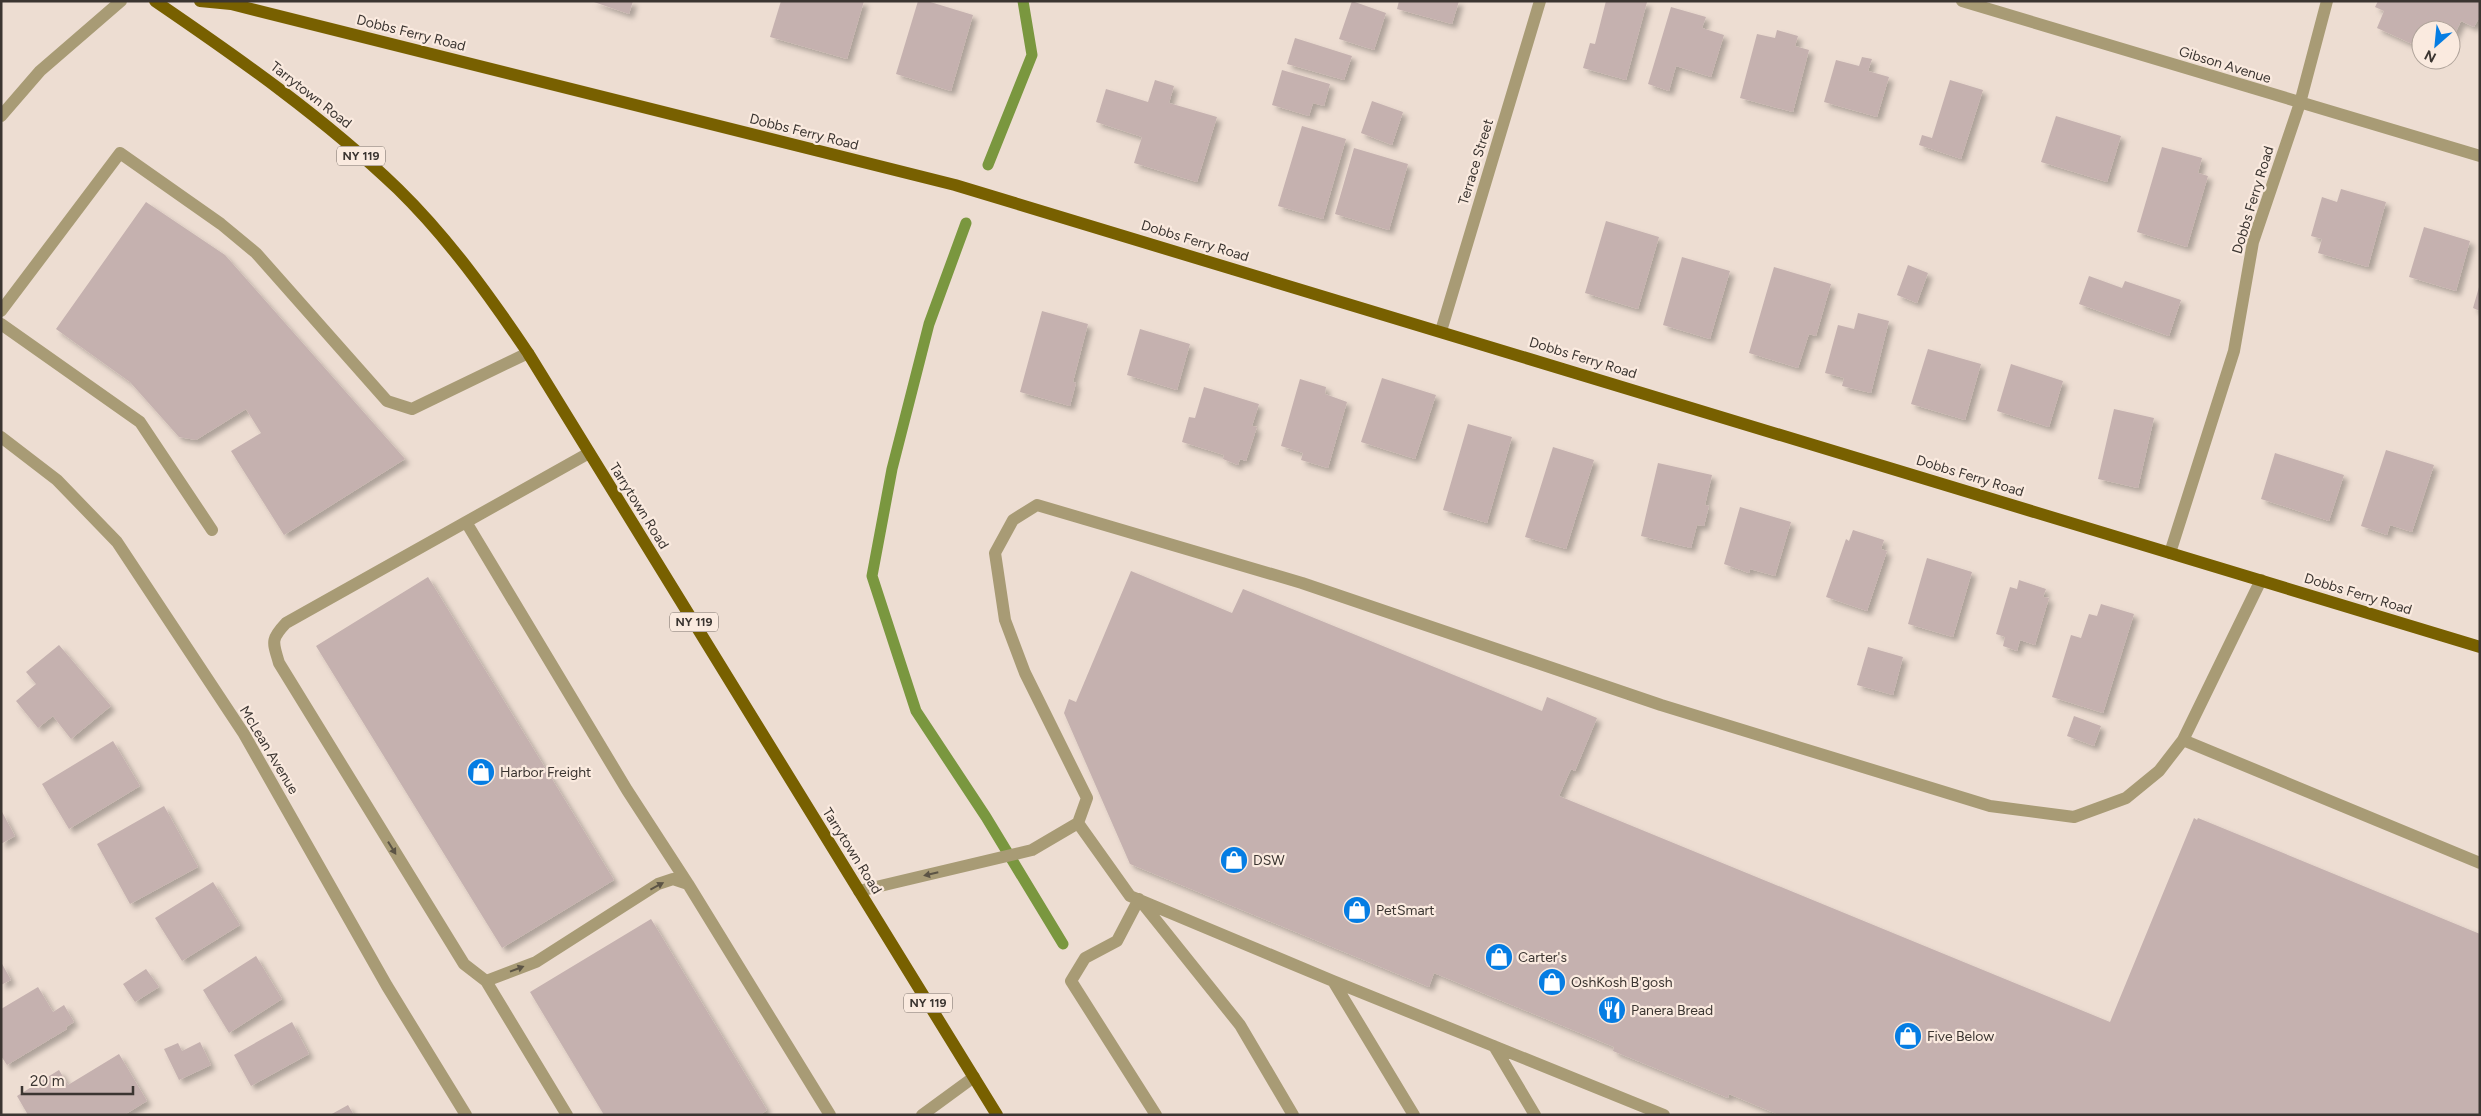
<svg xmlns="http://www.w3.org/2000/svg" width="2481" height="1116" font-family="Figtree,sans-serif">
<style>
.lines{fill:none;stroke-linecap:round;stroke-linejoin:round}
.stream{stroke:#7a973f;stroke-width:11}
.building{fill:#c5b1af;filter:url(#shadow)}
.minor{stroke:#a89b75;stroke-width:12}
.major{stroke:#786000;stroke-width:12}
.oneway{fill:#5c5445}
.labels{text-anchor:middle;dominant-baseline:central;stroke-width:4.5;stroke-linejoin:round;paint-order:stroke}
.shield{fill:#faeadf;stroke:#746b65;stroke-width:1}
.shield-label{font-size:12px;font-weight:bold;fill:#3b3531}
.street-label{font-size:14px;fill:#3b3531;stroke:#faeadf}
.poi-label{font-size:14px;fill:#3b3531;stroke:#faeadf;text-anchor:start}
</style>
<defs>
<filter id="shadow"><feDropShadow dx="4.5" dy="4.5" stdDeviation="2.5" flood-color="#0004"/></filter>
</defs>
<rect width="100%" height="100%" fill="#edddd2"/>
<g class="lines">
<path class="stream" d="M988 165 1032 55 1023 1
M966 223 929 324 892 469 872 576 916 711 986 817 1063 944"/>
</g>
<path class="building" d="M591 1H633L629 14Z
M781 1H864L847 59 770 37Z
M918 1H927L973 15 951 91 896 74Z
M1352 1 1386 13 1374 50 1339 39Z
M1399 1H1459L1452 24 1397 9Z
M1606 1 1647 2 1626 80 1583 68 1590 43 1595 44Z
M2378 1H2480V16L2474 27 2461 21 2451 42V30H2421V48L2377 28 2384 11 2375 7Z
M1671 7 1706 17 1702 28 1724 35 1711 77 1676 66 1669 91 1648 84Z
M1777 30 1798 36 1795 46 1809 50 1793 112 1740 98 1757 34 1775 38Z
M1295 38 1352 56 1344 80 1287 64Z
M1862 57 1872 59 1868 71 1889 77 1877 117 1824 102 1836 60 1859 66Z
M1282 70 1330 84 1324 106 1313 103 1309 116 1272 105Z
M1155 80 1174 86 1169 103 1217 117 1197 182 1134 163 1142 137 1096 122 1106 89 1148 102Z
M1950 80 1983 90 1961 159 1919 145 1922 135 1932 138Z
M1372 101 1403 112 1392 145 1361 133Z
M2056 116 2121 136 2107 182 2041 162Z
M1302 126 1346 139 1323 219 1278 206Z
M2162 147 2202 158 2198 173 2208 176 2187 247 2137 232Z
M1354 148 1408 164 1389 230 1335 214Z
M2341 189 2386 202 2368 267 2318 253 2322 239 2311 236 2322 197 2337 202Z
M146 202 225 255 405 459 284 535 231 451 261 433 246 409 196 440 179 437 130 382 56 329Z
M1606 221 1659 237 1638 309 1585 293Z
M2424 227 2470 241 2456 291 2409 277Z
M1682 257 1730 271 1710 339 1663 325Z
M1908 265 1928 273 1917 303 1897 295Z
M1774 267 1831 284 1816 336 1809 334 1798 368 1749 353Z
M2089 276 2122 288 2125 281 2181 300 2169 336 2079 304Z
M2479 287H2480V311L2473 308Z
M1042 311 1088 324 1073 382 1076 383 1070 406 1020 392Z
M1858 313 1889 321 1871 393 1842 386 1844 378 1825 373 1838 325 1854 329Z
M1140 329 1190 344 1177 390 1127 375Z
M1928 349 1981 364 1965 420 1911 404Z
M2011 364 2063 381 2049 427 1997 411Z
M1382 378 1436 395 1415 459 1361 442Z
M1300 379 1326 387 1325 394 1347 402 1328 468 1301 460 1303 453 1281 446Z
M1204 387 1259 404 1252 426 1257 427 1246 461 1240 459 1238 465 1223 459 1224 455 1182 442 1189 417 1195 418Z
M2114 409 2154 418 2138 488 2098 479Z
M1468 424 1512 437 1487 523 1443 510Z
M1553 447 1594 460 1566 549 1525 537Z
M2386 450 2434 465 2412 532 2390 525 2387 535 2361 526Z
M2275 453 2344 475 2329 521 2261 499Z
M1658 463 1712 475 1705 505 1709 506 1704 526 1697 525 1691 548 1641 536Z
M1740 507 1791 522 1775 576 1750 569 1749 573 1724 564Z
M1853 530 1884 540 1881 549 1887 551 1867 611 1826 597 1846 539 1849 541Z
M1927 558 1972 572 1953 637 1908 624Z
M1131 571 1232 613 1243 589 1542 711 1547 697 1597 718 1575 771 1571 769 1559 796 2110 1022 2194 818 2197 820 2198 818 2480 934V1115H1779L1729 1094 1728 1098 1613 1051 1614 1047 1434 973 1429 987 1130 864 1064 713 1069 699 1076 702Z
M428 577 614 880 502 948 316 646Z
M2019 580 2046 589 2043 597 2049 598 2035 645 2020 640 2017 651 2003 646 2005 637 1996 634 2010 587 2017 589Z
M2101 604 2134 614 2103 713 2052 697 2071 635 2081 638 2089 614 2097 616Z
M59 645 111 706 71 739 53 716 38 728 16 701 36 684 26 672Z
M1868 647 1903 657 1893 695 1857 685Z
M2074 716 2101 726 2094 746 2067 736Z
M113 741 140 786 69 829 42 784Z
M164 806 198 867 130 904 97 844Z
M1 810 15 836 1 844Z
M213 882 240 925 182 961 155 918Z
M651 919 767 1110 760 1115H604L530 992Z
M256 956 282 999 229 1033 203 990Z
M1 962 11 980 1 985Z
M146 969 159 987 135 1002 123 984Z
M38 987 53 1012 64 1005 74 1022 66 1027 67 1029 7 1065 1 1056V1009Z
M292 1022 309 1054 251 1086 234 1055Z
M200 1042 211 1065 179 1080 164 1049 178 1043 182 1051Z
M119 1054 147 1101 124 1115H28L17 1096 59 1070 68 1085Z
M348 1105 354 1115H330Z"/>
<g class="lines">
<path class="minor" d="M1962 1 2480 156
M1 116 40 71 121 1
M1 311 120 153 221 224 256 253 387 401 412 409 528 353
M1 324 140 422 212 530
M1441 331 1540 1
M1 437 57 480 117 542 244 734 387 986 466 1115
M589 453 286 623C270 640 273 642 279 663L464 964 486 981 536 962 658 884 673 879 688 884
M466 522 627 790 688 884 830 1115
M2170 553 2234 351 2253 242 2300 103 2327 1
M2183 740 2480 863
M1078 823 1130 896 1333 981 1664 1115
M859 891 1032 850 1078 823 1087 798 1025 673 1005 620 995 553 1013 520 1037 505 1302 583 1661 705 1990 806 2074 817 2126 798 2159 771 2183 740 2261 580
M486 981 567 1115
M1333 981 1414 1115
M1494 1046 1535 1115
M922 1115 974 1077
M1156 1115 1071 981 1085 958 1117 941 1139 899 1240 1025 1293 1115"/>
<path class="major" d="M155 1C240 59 324 118 398 189 448 238 489 295 528 353L997 1115
M200 1 231 4 955 185 2480 647"/>
</g>
<defs><path id="oneway-solid" d="M-6-.8H1V-3.2L6.5 0L1 3.2V.8H-6Z" transform="scale(1.25)"/></defs>
<g class="oneway">
<use href="#oneway-solid" transform="translate(392 848) rotate(58)"/>
<use href="#oneway-solid" transform="translate(931 874) rotate(167)"/>
<use href="#oneway-solid" transform="translate(657 886) rotate(-28)"/>
<use href="#oneway-solid" transform="translate(517 969) rotate(-21)"/>
</g>
<defs>
<symbol id="shop-disc" viewBox="-11 -11 22 22"><circle r="9.5" fill="#057de3" stroke="#faeadf"/><path d="M-5-2.5h2.3a2.7 3.5 0 0 1 5.4 0H5L5.5 6h-11ZM-1.5-2.5h3a1.5 2.3 0 0 0-3 0Z" fill="#fff"/></symbol>
<symbol id="restaurant-disc" viewBox="-11 -11 22 22"><circle r="9.5" fill="#057de3" stroke="#faeadf"/><path d="M-5-6h1v4h1v-4h1v4h1v-4h1v5L-1.5 .5V6h-2V.5L-5-1ZM5-6V6H3V1.5H1.5Q1.5-4 5-6Z" fill="#fff"/></symbol>
</defs>
<g fill-rule="evenodd">
<use href="#shop-disc" x="465" y="756" width="32" height="32"/>
<use href="#shop-disc" x="1218" y="844" width="32" height="32"/>
<use href="#shop-disc" x="1341" y="894" width="32" height="32"/>
<use href="#shop-disc" x="1483" y="941" width="32" height="32"/>
<use href="#shop-disc" x="1536" y="966" width="32" height="32"/>
<use href="#restaurant-disc" x="1596" y="994" width="32" height="32"/>
<use href="#shop-disc" x="1892" y="1020" width="32" height="32"/>
</g>
<g class="labels">
<g class="shield">
<rect x="337" y="146.5" width="48" height="19" rx="4"/>
<rect x="670" y="612.5" width="48" height="19" rx="4"/>
<rect x="904" y="993.5" width="48" height="19" rx="4"/>
</g>
<g class="shield-label">
<text x="361" y="156">NY 119</text>
<text x="694" y="622">NY 119</text>
<text x="928" y="1003">NY 119</text>
</g>
<g class="street-label">
<text transform="translate(411 33) rotate(14)">Dobbs Ferry Road</text>
<text transform="translate(2225 65) rotate(17)">Gibson Avenue</text>
<text transform="translate(311 95) rotate(38)">Tarrytown Road</text>
<text transform="translate(804 132) rotate(14)">Dobbs Ferry Road</text>
<text transform="translate(1476 162) rotate(-73)">Terrace Street</text>
<text transform="translate(2253 200) rotate(-73)">Dobbs Ferry Road</text>
<text transform="translate(1195 241) rotate(17)">Dobbs Ferry Road</text>
<text transform="translate(1583 358) rotate(17)">Dobbs Ferry Road</text>
<text transform="translate(1970 476) rotate(17)">Dobbs Ferry Road</text>
<text transform="translate(639 506) rotate(58)">Tarrytown Road</text>
<text transform="translate(2358 594) rotate(17)">Dobbs Ferry Road</text>
<text transform="translate(269 750) rotate(59)">McLean Avenue</text>
<text transform="translate(852 851) rotate(58)">Tarrytown Road</text>
</g>
<g class="poi-label">
<text x="500" y="772">Harbor Freight</text>
<text x="1253" y="860">DSW</text>
<text x="1376" y="910">PetSmart</text>
<text x="1518" y="957">Carter's</text>
<text x="1571" y="982">OshKosh B'gosh</text>
<text x="1631" y="1010">Panera Bread</text>
<text x="1927" y="1036">Five Below</text>
</g>
</g>
<rect width="2481" height="1116" fill="none" stroke="#3b3531" stroke-width="5"/>
<g transform="translate(2436 45) rotate(207)"><circle r="24" fill="#faeadf" stroke="#aea299"/>
<path d="M0-4L9 19L0 12L-9 19Z" fill="#057de3"/>
<text y="-8" font-size="14" font-weight="bold" text-anchor="middle" fill="#3b3531">N</text>
</g>
<path d="M22 1086v8h111v-8" fill="none" stroke="#3b3531" stroke-width="2.5"/>
<text x="30" y="1086" font-size="15" fill="#3b3531" stroke="#faeadf" stroke-width="4" paint-order="stroke">20 m</text>
</svg>
